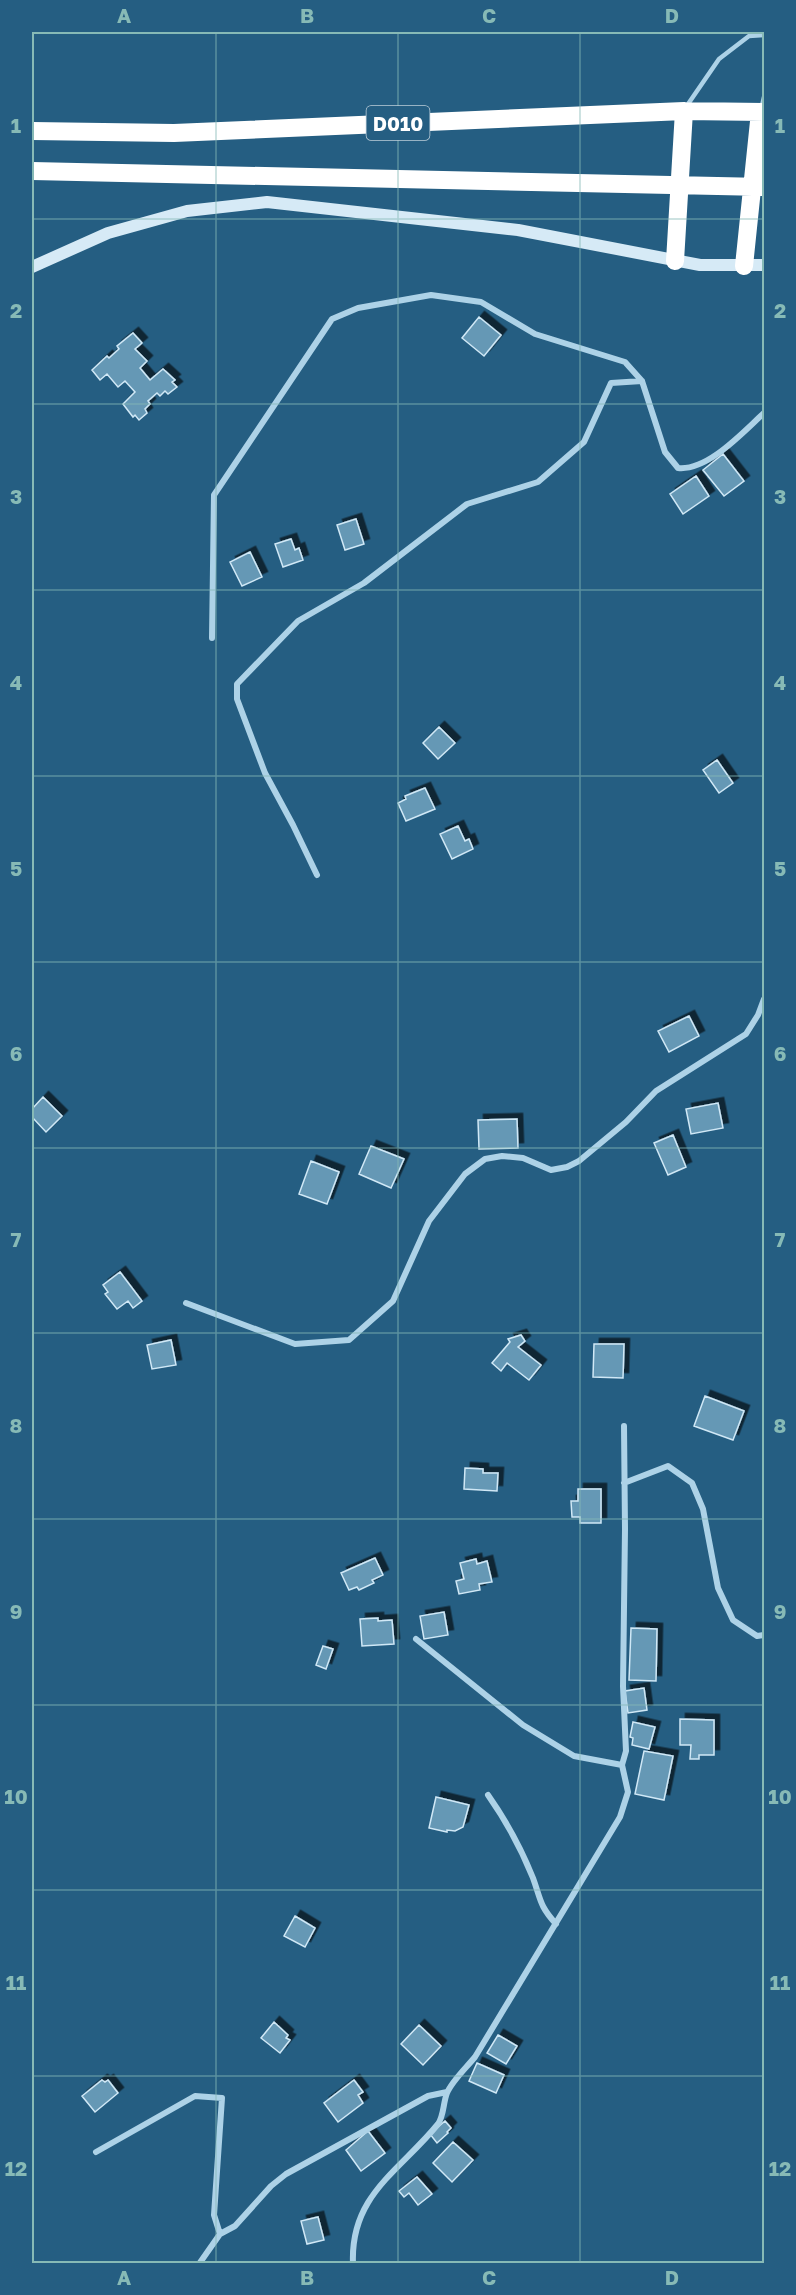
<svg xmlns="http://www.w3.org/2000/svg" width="796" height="2295" font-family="'Golos Text',sans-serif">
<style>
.building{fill:#6598b5;stroke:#d0e8f6;stroke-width:1.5;filter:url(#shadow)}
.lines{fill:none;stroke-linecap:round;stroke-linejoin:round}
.lane{stroke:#add2e7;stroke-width:4.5}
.street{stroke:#add2e7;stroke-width:6}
.secondary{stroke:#d6eaf6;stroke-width:12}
.highway{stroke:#fff;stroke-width:18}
.grid{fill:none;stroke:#87bab6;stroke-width:1.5;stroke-opacity:0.55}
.labels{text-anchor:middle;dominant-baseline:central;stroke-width:5;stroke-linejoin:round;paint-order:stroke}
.shield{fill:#255e82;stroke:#becfda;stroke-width:1.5}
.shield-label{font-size:20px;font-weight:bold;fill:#fff}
.neatline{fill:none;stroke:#87bab6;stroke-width:2}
.grid-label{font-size:20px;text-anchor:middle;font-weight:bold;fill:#87bab6}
</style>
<defs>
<filter id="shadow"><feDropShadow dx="5.5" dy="-5.5" stdDeviation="0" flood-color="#0009"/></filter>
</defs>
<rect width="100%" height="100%" fill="#255e82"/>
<path class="building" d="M479 317 501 335 484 356 462 338Z
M133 333 142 343 135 349 147 361 140 368 150 380 163 369 175 380 172 382 177 387 168 394 165 391 160 396 157 393 148 401 150 404 145 409 147 413 139 420 135 415 133 417 123 404 135 392 125 381 118 387 107 374 100 380 92 370 107 356 109 358 119 349 117 346Z
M723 454 744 481 724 496 703 470Z
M696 476 709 496 683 514 670 494Z
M356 519 364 544 345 550 337 525Z
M291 539 295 550 299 548 303 560 283 567 275 544Z
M250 552 262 577 242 586 230 562Z
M439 727 455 743 438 759 423 743Z
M717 760 733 783 719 793 703 770Z
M425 788 435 809 406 821 398 803 406 799 405 796Z
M458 826 465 841 469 839 473 849 452 859 440 834Z
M689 1016 699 1036 669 1052 658 1031Z
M43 1097 62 1116 46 1132 32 1117V1109Z
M718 1103 723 1128 691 1134 686 1109Z
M517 1119 518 1148 479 1149 478 1120Z
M673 1135 686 1167 668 1175 654 1143Z
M371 1146 404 1159 391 1188 359 1174Z
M311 1161 339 1172 327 1204 299 1194Z
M120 1272 142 1301 133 1308 128 1301 117 1309 105 1294 108 1292 103 1285Z
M521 1335 525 1341 518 1347 541 1365 529 1380 507 1363 501 1371 492 1363 510 1342 508 1339Z
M171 1340 176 1365 152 1369 147 1345Z
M594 1344H624L623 1378 593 1377Z
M705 1396 744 1411 733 1440 694 1426Z
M465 1468 483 1469V1473H498L497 1491 464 1489Z
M578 1489H601V1523H580V1517H572L571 1501H578Z
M375 1558 383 1575 372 1580 374 1583 359 1590 357 1587 349 1590 341 1573Z
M476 1559 477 1564 487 1561 492 1582 479 1584 480 1590 459 1594 456 1581 464 1579 460 1563Z
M444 1612 448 1635 424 1639 420 1616Z
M378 1618V1621L392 1620 394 1644 362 1646 360 1619Z
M631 1628 657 1629 656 1681 629 1680Z
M323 1646 333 1649 326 1669 316 1665Z
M644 1688 647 1710 628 1713 625 1691Z
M680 1719 714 1720V1755H699V1759H690L691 1745H680Z
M633 1722 655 1727 649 1749 632 1745 633 1738 630 1737Z
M644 1751 673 1756 664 1800 635 1794Z
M436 1797 469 1805 463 1827 455 1831 447 1830V1832L429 1828Z
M295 1916 315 1928 305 1947 284 1936Z
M274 2022 288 2035 286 2038 290 2040 280 2053 261 2038Z
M419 2025 441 2046 423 2065 401 2044Z
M498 2035 517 2046 506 2064 487 2053Z
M477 2063 504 2075 496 2093 469 2081Z
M102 2080 105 2082 108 2080 118 2093 95 2112 82 2096Z
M354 2080 363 2092 358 2095 363 2103 338 2122 324 2103Z
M445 2121 451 2128 447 2132 448 2133 437 2143 430 2134Z
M368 2131 385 2153 361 2171 346 2150Z
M453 2142 473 2160 452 2182 433 2163Z
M417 2177 432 2194 418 2205 409 2193 404 2197 399 2191Z
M318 2217 324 2240 307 2244 301 2221Z"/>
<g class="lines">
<path class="lane" d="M762 106 764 97
M686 107 719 59 749 36 764 35"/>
<path class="street" d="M212 638 214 495 332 319 358 308 431 295 481 302 535 334 625 362 642 381 665 452 678 468C708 471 743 432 764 413
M317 875 293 825 265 773 237 699V684L298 621 364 583 467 504 538 482 584 442 611 383 642 381
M186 1303 295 1344 349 1340 393 1301 429 1221 465 1174 485 1159 502 1156 523 1158 551 1170 567 1167 579 1161 626 1122 656 1091 746 1034 758 1015 764 999
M624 1483 668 1466 692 1483 703 1509 718 1588 733 1620 757 1636 764 1635
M416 1639 523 1725 574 1756 622 1765
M488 1795C507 1822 521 1848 533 1878 541 1900 539 1905 556 1924
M96 2152 195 2096 222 2098 214 2215 220 2234
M199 2264 220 2234 235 2226 271 2186 286 2174 428 2096 447 2092
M353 2264C350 2195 400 2171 438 2124 444 2116 443 2103 447 2093 452 2081 466 2068 475 2057L620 1817 628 1792 622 1765 626 1751 623 1686 625 1529 624 1426"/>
<path class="secondary" d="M32 267 108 233 187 211 267 202 518 230 700 265H764"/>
<path class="highway" d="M32 131 174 133 684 111 764 112
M32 171 764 187
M675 261 684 111
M744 266 760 112"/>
</g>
<path class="grid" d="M216 32V2264M398 32V2264M580 32V2264M32 219H764M32 404H764M32 590H764M32 776H764M32 962H764M32 1148H764M32 1333H764M32 1519H764M32 1705H764M32 1890H764M32 2076H764"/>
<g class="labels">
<rect class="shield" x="366.5" y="106" width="63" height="34" rx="4.5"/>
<g class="shield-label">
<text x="398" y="123">D010</text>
</g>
</g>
<rect width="796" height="2295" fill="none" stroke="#255e82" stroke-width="66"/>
<rect x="33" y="33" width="730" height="2229" class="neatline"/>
<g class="grid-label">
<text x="124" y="23">A</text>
<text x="307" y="23">B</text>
<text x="489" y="23">C</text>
<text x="672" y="23">D</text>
<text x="16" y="133">1</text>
<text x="780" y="133">1</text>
<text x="16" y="318">2</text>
<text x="780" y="318">2</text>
<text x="16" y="504">3</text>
<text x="780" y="504">3</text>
<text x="16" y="690">4</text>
<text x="780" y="690">4</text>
<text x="16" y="876">5</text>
<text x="780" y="876">5</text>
<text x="16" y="1061">6</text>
<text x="780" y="1061">6</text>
<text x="16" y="1247">7</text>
<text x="780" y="1247">7</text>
<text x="16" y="1433">8</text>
<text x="780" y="1433">8</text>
<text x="16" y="1619">9</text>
<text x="780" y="1619">9</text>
<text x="16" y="1804">10</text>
<text x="780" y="1804">10</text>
<text x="16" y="1990">11</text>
<text x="780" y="1990">11</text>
<text x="16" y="2176">12</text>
<text x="780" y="2176">12</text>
<text x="124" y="2285">A</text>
<text x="307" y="2285">B</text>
<text x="489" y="2285">C</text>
<text x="672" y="2285">D</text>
</g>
</svg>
